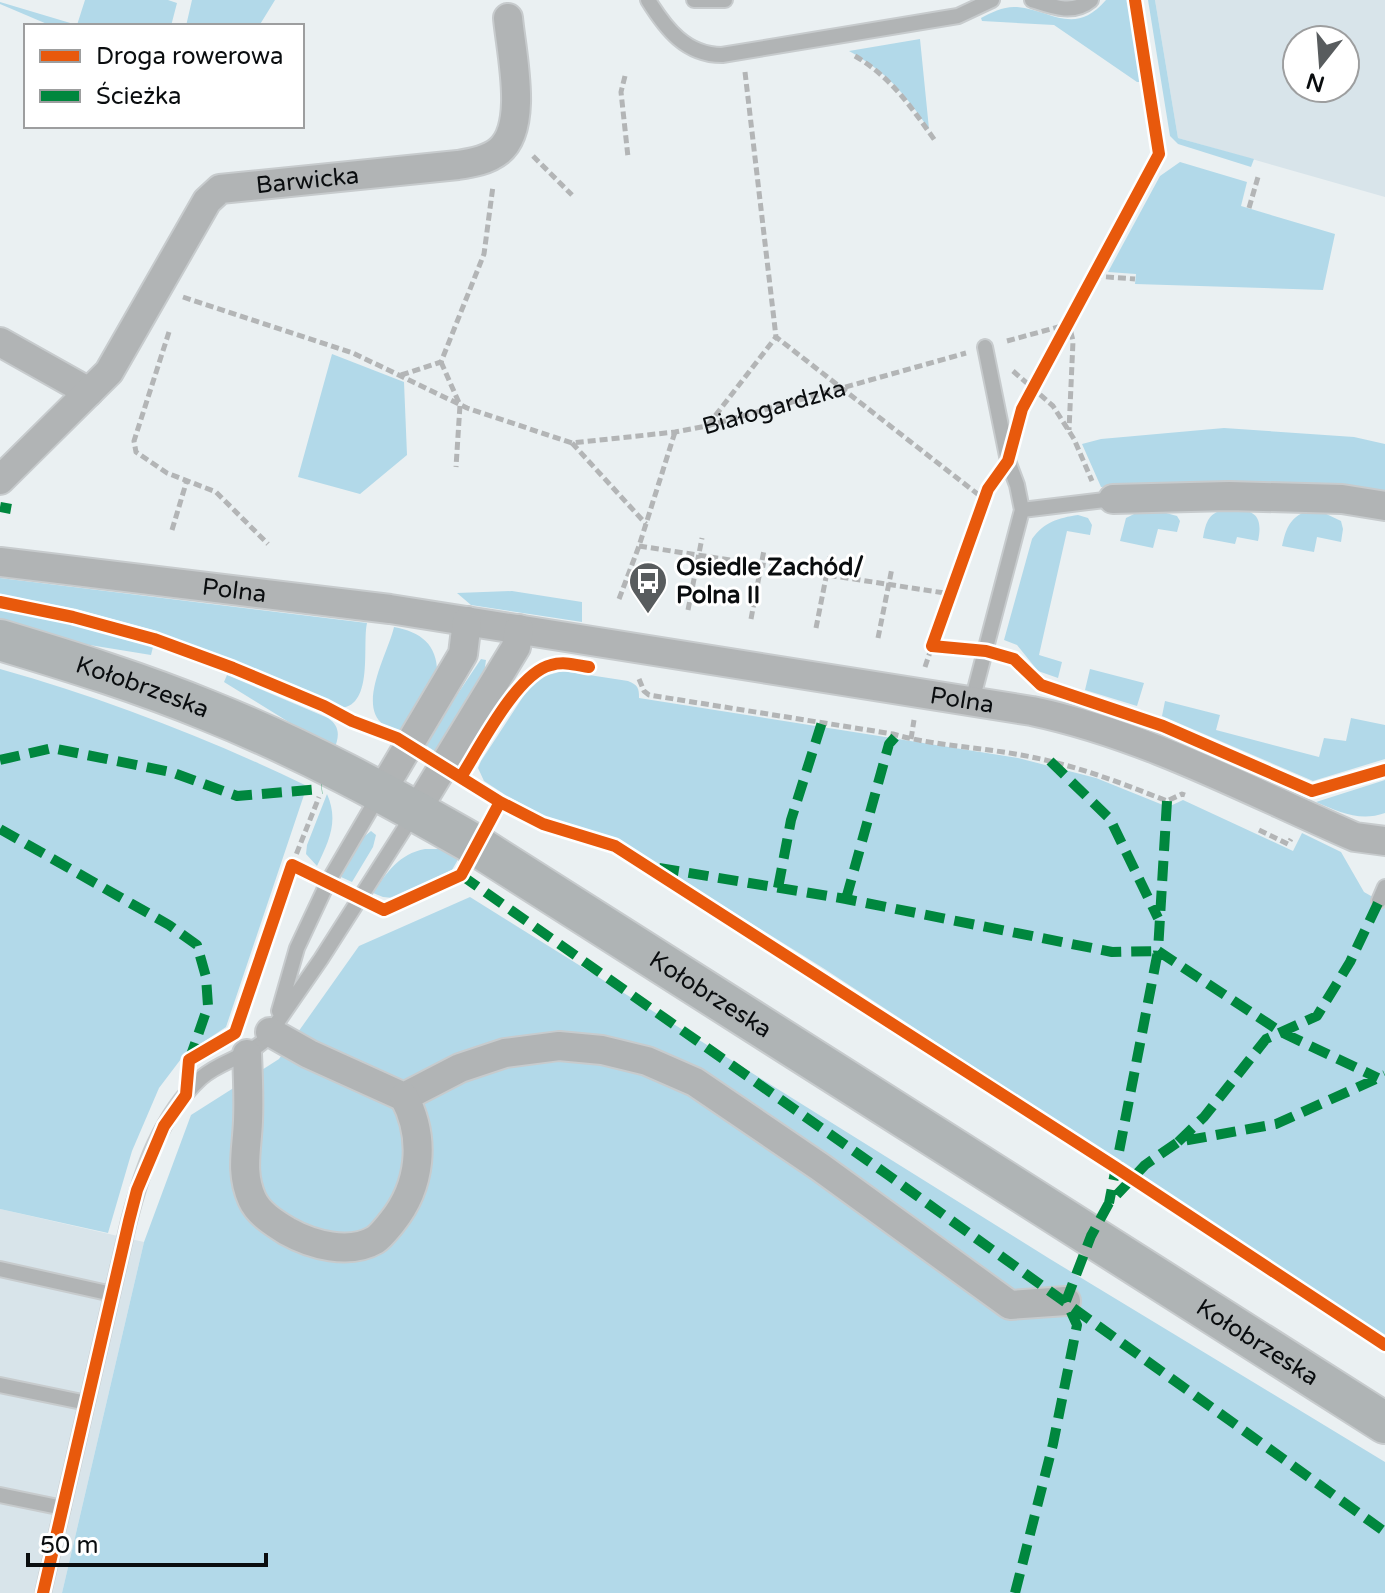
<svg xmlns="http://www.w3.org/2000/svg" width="1385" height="1593" font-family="'Varela Round',sans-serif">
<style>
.built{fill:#d8e4ea;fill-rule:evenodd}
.green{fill:#b2d9e9}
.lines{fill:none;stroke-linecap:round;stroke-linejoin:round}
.service-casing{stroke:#c7cbcd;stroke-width:18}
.minor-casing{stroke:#c7cbcd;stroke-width:32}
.secondary-casing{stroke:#c7cbcd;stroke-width:44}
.path{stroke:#b3b5b6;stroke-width:5;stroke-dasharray:8 4;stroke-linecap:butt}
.service{stroke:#b1b4b5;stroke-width:14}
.minor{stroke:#b1b4b5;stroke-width:28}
.secondary{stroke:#afb4b5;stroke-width:40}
.quiet{stroke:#00873e;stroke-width:10;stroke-dasharray:20 10;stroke-linecap:butt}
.cycleway-casing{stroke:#fff;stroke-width:17}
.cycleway{stroke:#e8590c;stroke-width:12}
.labels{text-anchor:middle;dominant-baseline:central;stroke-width:6;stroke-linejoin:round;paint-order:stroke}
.street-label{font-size:24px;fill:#0a0d0f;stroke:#fff}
.poi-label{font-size:24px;font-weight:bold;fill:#0a0d0f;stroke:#fff;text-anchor:start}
</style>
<rect width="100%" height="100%" fill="#eaf0f2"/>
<path class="built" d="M1155 0H1385V197L1178 138ZM1297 40H1345V88H1297Z
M0 1209 144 1242 62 1593H0Z"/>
<path class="green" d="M85 0H168L177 3 171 26H48L47 24 0 4V2L77 25Z
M192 0H275L259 26H186Z
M1106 0H1127L1141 82H1137L1054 25 982 21 981 18C992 12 1004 6 1017 7 1052 10 1074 37 1106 0Z
M1148 0H1155L1178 138 1254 159 1251 167 1178 144 1170 136Z
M920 39 929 129C904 93 888 73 849 51Z
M1180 162 1247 182 1241 206 1335 234 1323 290 1135 284 1136 274 1108 272 1160 176Z
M332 354 404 382 407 455 360 494 298 477Z
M1224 428 1354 437 1385 444V494L1228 482 1101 487 1082 444 1101 439Z
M1227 509C1252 509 1264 513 1258 541L1237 537 1235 544 1203 538C1206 521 1209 512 1227 509Z
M1142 510H1155L1177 516 1180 521 1177 532 1158 529 1153 548 1120 541 1126 518Z
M1307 511 1322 512 1341 521 1343 529 1341 542 1317 537 1314 552 1282 546C1286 529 1289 518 1307 511Z
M1078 515 1088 518 1092 525 1090 535 1067 531 1039 655 1062 662 1058 678 1038 671 1017 645 1004 640 1032 539C1044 522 1058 518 1078 515Z
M0 578 367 623C362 645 374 705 341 708L156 631 75 609 0 594Z
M512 591 582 602V622L471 605 457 593Z
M0 608 148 642 153 647 151 655 65 641 0 624Z
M394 627C422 632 439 646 437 677L402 731C397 729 389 728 384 725 356 706 389 651 394 627Z
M481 659 486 660 484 674 436 752 424 744Z
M0 669C106 699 208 738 307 786L226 1027 184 1055 159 1088 132 1151 108 1233 0 1209Z
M1090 669 1144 683 1137 706 1085 690Z
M563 671 628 681C638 685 639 688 639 698L1018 758 1096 778 1168 807 1183 800 1293 851 1302 833 1341 852 1364 892 1385 904V1336L823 968 629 847 548 818 507 796 484 781 478 768 481 761 532 683 541 677Z
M227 675 328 718C341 727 339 737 334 750L224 682Z
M1165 701 1220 715 1216 730 1319 757 1324 738 1346 741 1351 718 1385 725V759L1313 781 1162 716Z
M1385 780V813C1360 822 1339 812 1316 802Z
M327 794C339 821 329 841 317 866L306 854 307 845Z
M371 831 376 835 373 847 352 882 341 877 361 839Z
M425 849H439L460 856 452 870 393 898 383 897 373 893C387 872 399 854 425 849Z
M470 897 1050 1259 1385 1462V1593H62L144 1242 191 1115 279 1059 359 946Z"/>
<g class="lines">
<defs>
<path id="service" d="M648 0C666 29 686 55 722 55L958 16 992 0
M694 0H725
M1032 0C1053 7 1073 15 1091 0
M985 347 1008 461 1017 485 1022 510
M972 701 1022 510 1113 499
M1379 901 1385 887
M279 1011 297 948 328 882 379 795
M0 1269 112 1294
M0 1385 87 1403
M0 1495 63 1508
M43 1593 129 1221C142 1170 161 1115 201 1078 220 1061 245 1058 265 1040L321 959 415 812"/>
<g id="minor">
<path d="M0 342 89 392"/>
<path id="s2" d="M0 480 109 372 207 201 220 189 458 165C472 163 488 160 499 151 529 127 511 52 508 18"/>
<path d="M1113 499 1229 496 1342 499 1385 506"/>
<path id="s3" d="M0 562 390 609 1032 711C1146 735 1249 791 1355 837L1385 841"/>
<path d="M381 792 463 654 467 621"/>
<path d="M416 811 516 647 519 629"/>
<path d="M270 1032 309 1054 404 1097 460 1068 505 1053 559 1046 602 1050 647 1061 695 1082 820 1167 1010 1305 1066 1301"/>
<path d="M247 1054C248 1076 249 1098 248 1121 247 1149 240 1172 252 1199 258 1213 274 1223 287 1231 312 1245 349 1255 375 1240 381 1236 387 1228 392 1222 421 1186 426 1138 404 1097"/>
</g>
<g id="secondary">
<path id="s4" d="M0 640C70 661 141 683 209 711 302 748 390 796 477 846L1385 1423"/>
</g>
</defs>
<use href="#service" class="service-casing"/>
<use href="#minor" class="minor-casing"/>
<use href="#secondary" class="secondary-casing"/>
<g class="path">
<path d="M855 56C891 77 912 108 936 142"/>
<path d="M745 72 776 337 984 499"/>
<path d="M625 76 621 92 628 157"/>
<path d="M533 156 572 195"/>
<path d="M1249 208 1258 177"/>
<path d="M1094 276 1135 279"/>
<path id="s1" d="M183 297 353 353 467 408 572 443 675 432 707 426 966 353"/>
<path d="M169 332 134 441 136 452 167 473 216 492 268 544"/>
<path d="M1007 341 1069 324 1073 341 1069 430"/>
<path d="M441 362 460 405 456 467"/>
<path d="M1013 371 1053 406 1074 439 1092 481"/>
<path d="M401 375 441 362 484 254 493 186"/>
<path d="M708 425 776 337"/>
<path d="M572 443 646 524"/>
<path d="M172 530 187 480"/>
<path d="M639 546 951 594"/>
<path d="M619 599 639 546 675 432"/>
<path d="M688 610 702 538"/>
<path d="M751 619 764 550"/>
<path d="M816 628 830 557"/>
<path d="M878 638 892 568"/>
<path d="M925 667 932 646"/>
<path d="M639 679 644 691 649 695 893 734C935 746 978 747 1021 755 1072 764 1119 782 1167 801L1182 794 1185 795"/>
<path d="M352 721 385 733"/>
<path d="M911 739 914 720"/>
<path d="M1259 830 1288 844 1291 839"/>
<path d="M292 865 319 797"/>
</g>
<use href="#service" class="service"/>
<use href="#minor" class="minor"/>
<use href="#secondary" class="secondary"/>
<path class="quiet" d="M0 507 11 509
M0 760 52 748 171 772 237 796 322 789
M1050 761 1110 819 1158 918
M1167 801 1158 951 1281 1032 1378 1078
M0 829 169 925 197 945 206 977 208 1006 191 1055
M659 868 846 899 1112 952 1158 951 1109 1203
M461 875 888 1175 1385 1532
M778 888 791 820 822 722
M846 899 889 744 897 735
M1178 1142 1204 1117 1266 1039 1317 1016 1350 962 1379 901
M1015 1593 1053 1444 1077 1325 1066 1301 1091 1236 1109 1203 1145 1165 1178 1142 1276 1124 1385 1075"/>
<defs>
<path id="cycleway" d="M1135 0 1159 154 1022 409 1008 461 988 489 932 646 986 651 1014 659 1041 685 1163 726 1312 791 1385 770
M0 602 73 617 154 639 233 668 324 706 352 721 397 738 500 802 543 824 615 846 1115 1167 1385 1345
M461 777C480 747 517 673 551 665 564 661 576 665 589 667
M43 1593 129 1221 137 1190 164 1126 186 1095 189 1060 235 1033 292 865 384 910 461 875 500 802"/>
</defs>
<use href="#cycleway" class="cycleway-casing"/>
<use href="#cycleway" class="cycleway"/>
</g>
<defs>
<symbol id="bus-pin" viewBox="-11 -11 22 30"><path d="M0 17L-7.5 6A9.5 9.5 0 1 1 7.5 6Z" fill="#585c5e" stroke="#fff"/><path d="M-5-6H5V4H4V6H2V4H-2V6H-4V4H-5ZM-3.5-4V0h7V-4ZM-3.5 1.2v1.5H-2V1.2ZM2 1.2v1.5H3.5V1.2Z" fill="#fff"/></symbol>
</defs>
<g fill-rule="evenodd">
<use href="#bus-pin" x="626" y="559" width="44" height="60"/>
</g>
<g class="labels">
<g class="street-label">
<text stroke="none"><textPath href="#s2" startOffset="456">Barwicka</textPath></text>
<text stroke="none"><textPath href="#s1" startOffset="622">Białogardzka</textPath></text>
<text stroke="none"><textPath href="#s3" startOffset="236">Polna</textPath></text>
<text stroke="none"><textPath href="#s4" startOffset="150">Kołobrzeska</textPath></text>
<text stroke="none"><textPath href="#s3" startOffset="972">Polna</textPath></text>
<text stroke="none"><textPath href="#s4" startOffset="798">Kołobrzeska</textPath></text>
<text stroke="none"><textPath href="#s4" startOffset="1446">Kołobrzeska</textPath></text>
</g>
<g class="poi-label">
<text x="676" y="567">Osiedle Zachód/<tspan x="676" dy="28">Polna II</tspan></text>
</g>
</g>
<rect x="24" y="24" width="280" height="104" fill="#ffffff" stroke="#9d9e9f" stroke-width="2"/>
<rect x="40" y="50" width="40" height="12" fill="#e8590c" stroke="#9d9e9f" stroke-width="2"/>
<text x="96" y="64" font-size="24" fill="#0a0d0f">Droga rowerowa</text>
<rect x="40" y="90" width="40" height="12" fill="#00873e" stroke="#9d9e9f" stroke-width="2"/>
<text x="96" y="104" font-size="24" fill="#0a0d0f">Ścieżka</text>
<g transform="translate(1321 64) rotate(197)"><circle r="38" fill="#ffffff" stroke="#9d9e9f" stroke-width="2"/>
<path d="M0-6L14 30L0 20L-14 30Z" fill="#585c5e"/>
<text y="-12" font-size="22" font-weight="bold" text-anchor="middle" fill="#0a0d0f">N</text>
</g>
<path d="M28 1553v12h238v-12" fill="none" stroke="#0a0d0f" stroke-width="4"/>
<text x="40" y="1553" font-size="24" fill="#0a0d0f" stroke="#ffffff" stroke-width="6" paint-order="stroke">50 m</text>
</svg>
